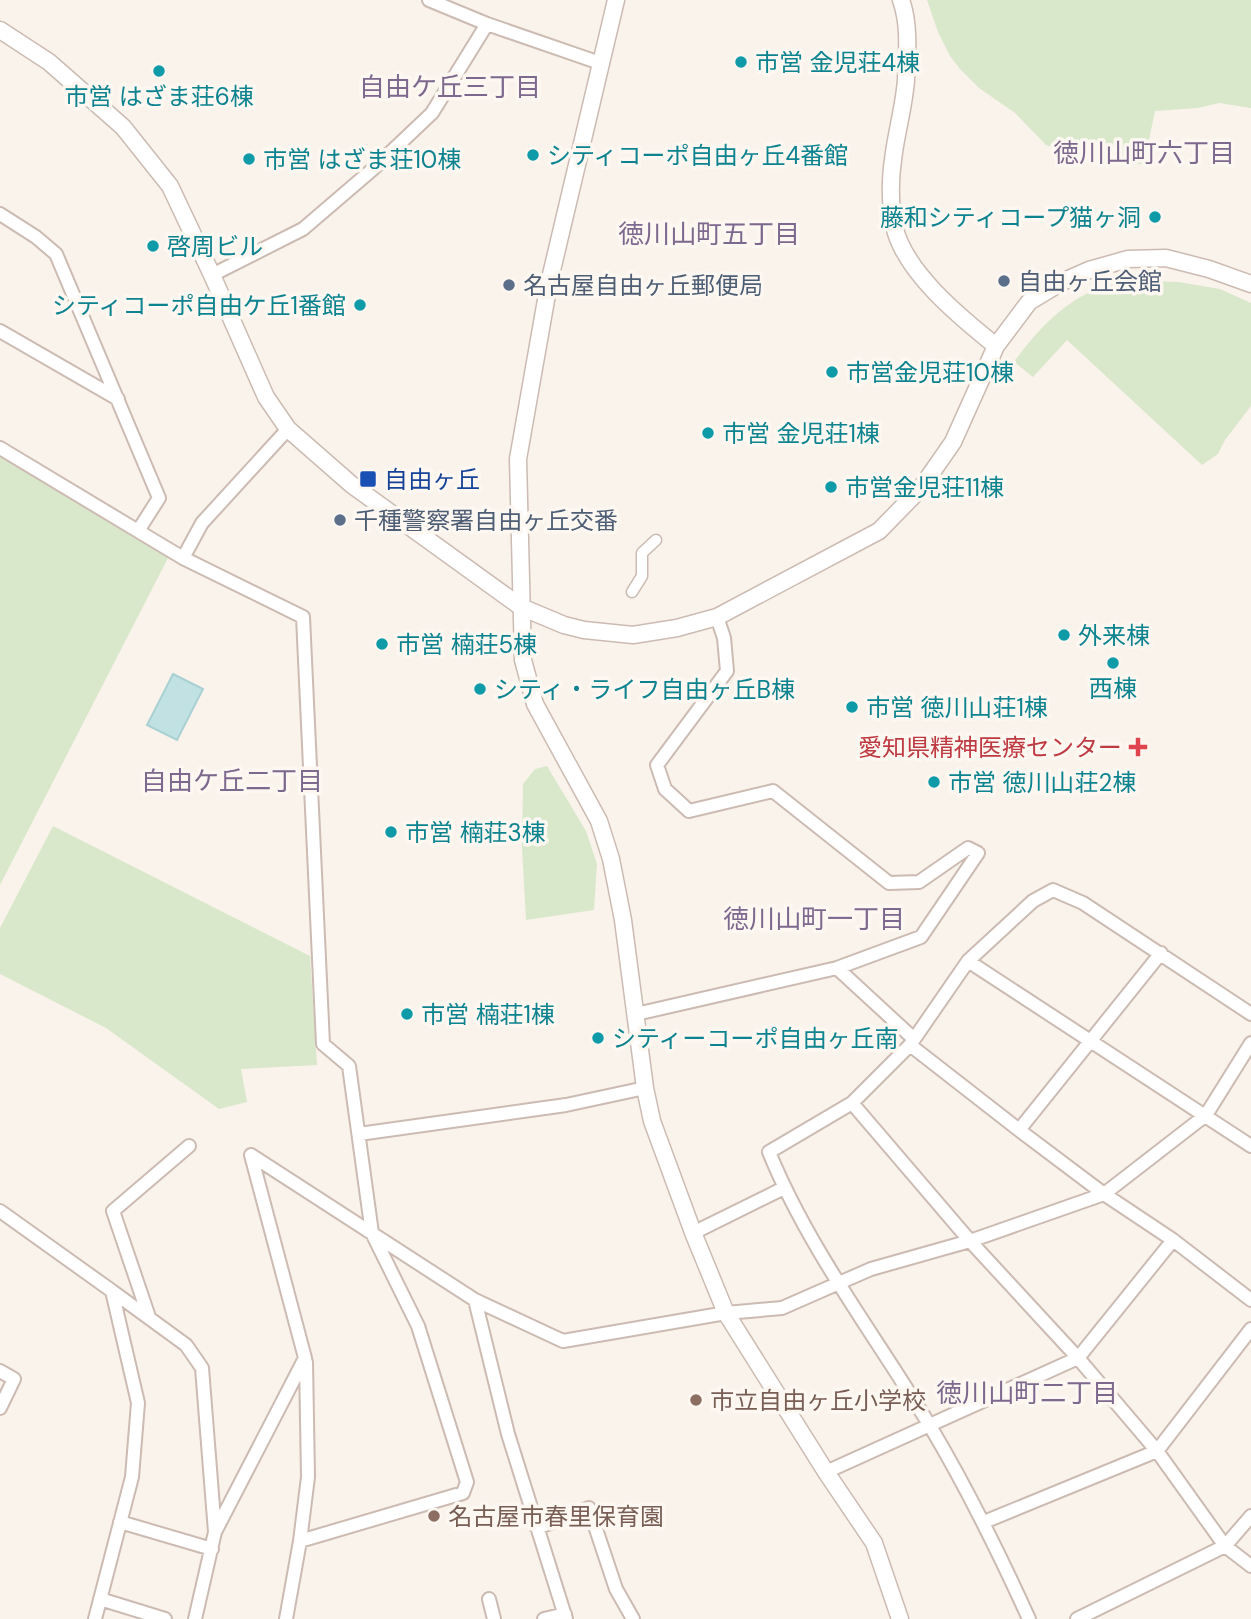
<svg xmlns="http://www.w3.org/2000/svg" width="1251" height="1619" font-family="'DM Sans','Noto Sans JP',sans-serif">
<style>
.green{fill:#d9e7cb}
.water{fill:#c1e1e2;stroke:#a9d1d3;stroke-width:2}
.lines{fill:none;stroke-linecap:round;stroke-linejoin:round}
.pedestrian-casing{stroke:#ccbbb2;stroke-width:13}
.minor-casing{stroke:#ccbbb2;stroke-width:16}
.tertiary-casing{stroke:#ccbbb2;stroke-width:19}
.pedestrian{stroke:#fff;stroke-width:10}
.minor{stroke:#fff;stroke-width:12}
.tertiary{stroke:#fff;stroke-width:16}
.culture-dot{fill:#0f9aa8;stroke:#fdf7f1;stroke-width:2.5}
.service-dot{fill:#5c6f8a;stroke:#fdf7f1;stroke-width:2.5}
.transit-dot{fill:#1a4fb4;stroke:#fdf7f1;stroke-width:2.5}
.health-dot{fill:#e0444e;stroke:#fdf7f1;stroke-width:2.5}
.education-dot{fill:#8d6e63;stroke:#fdf7f1;stroke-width:2.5}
.labels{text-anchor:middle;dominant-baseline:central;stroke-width:7;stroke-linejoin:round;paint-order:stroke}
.culture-label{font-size:24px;fill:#0d838f;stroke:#fdf7f1;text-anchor:start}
.service-label{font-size:24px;fill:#4e5e75;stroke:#fdf7f1;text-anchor:start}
.transit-label{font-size:24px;fill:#164399;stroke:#fdf7f1;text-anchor:start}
.health-label{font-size:24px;fill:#be3a42;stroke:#fdf7f1;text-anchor:end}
.education-label{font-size:24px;fill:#785e54;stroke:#fdf7f1;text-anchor:start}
.neighbourhood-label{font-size:26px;fill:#7e698e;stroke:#fdf7f1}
</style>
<rect width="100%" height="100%" fill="#faf3eb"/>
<path class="green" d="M927 0H1251V108L1219 103 1198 108 1155 111 1144 164 1096 163 1046 145 1015 113 979 88 960 69 950 56 938 32Z
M1179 282 1220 289 1251 303V406L1225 440 1218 454 1202 465 1067 340 1033 377 1014 362C1040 326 1073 291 1119 283 1138 280 1160 282 1179 282Z
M0 457 169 556 0 885Z
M547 766 586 831 597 864 594 910 526 920 522 847 523 784 535 769Z
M53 826 310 956 317 1065 241 1069 247 1102 219 1109 106 1028 0 974V928Z"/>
<path class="water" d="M173 674 203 689 177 740 147 725Z"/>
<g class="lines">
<defs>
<path id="pedestrian" d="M632 592 642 576V553L656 540"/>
<path id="minor" d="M429 0 487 24 600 63
M0 214 36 237 56 254 159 498 138 531 0 448
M212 275 303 229 373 169 432 113 487 24
M0 331 118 399
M138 531 183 558 202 523 288 429
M183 558 303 617 323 1044 349 1066 372 1233 418 1326 467 1482 463 1493 300 1541
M968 961 1251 1146
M837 968 914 1039
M636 1014 837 968 921 937 978 853 968 848 919 882 889 883 773 791 689 811 665 789 657 765 727 671 724 638 717 617
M910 1045 1019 1130 1104 1194 1173 1240 1251 1300
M852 1103 970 1241 1078 1358 1157 1451 1225 1546 1251 1566
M1019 1130 1161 953
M359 1134 566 1105 645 1088
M0 1211 112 1291 138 1403 132 1477 95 1619
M693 1233 784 1188
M112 1291 186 1345 202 1368 215 1532 195 1619
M475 1300 508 1434 566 1619
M149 1317 113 1211 189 1146
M0 1371 14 1379 0 1408
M826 1472 1078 1358 1173 1240
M120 1522 212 1549
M984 1522 1157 1451 1251 1329
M537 1528 589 1508 616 1589 633 1619
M215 1532 305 1358 251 1155 475 1300 563 1341 726 1313 782 1308 871 1269 970 1241 1104 1194 1206 1115 1251 1043
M100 1599 165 1619
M489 1599 494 1619
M286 1619 300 1541 308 1477 306 1362
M544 1619 565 1614
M1029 1619C999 1553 967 1488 930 1426 875 1335 809 1250 769 1152L852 1103 910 1045 968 961 1033 901 1053 890 1083 903 1251 1014
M1077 1619 1225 1546 1251 1516"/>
<path id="tertiary" d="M616 0 549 283 518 459 523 660 535 704 599 821 611 859 623 920 645 1088 652 1121 694 1235 726 1313 826 1472 874 1543 900 1619
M901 0C910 25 907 54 906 80 904 107 896 133 893 160 890 179 890 206 894 225 903 271 961 318 996 346
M0 30 49 62 123 127 170 186 212 275 266 397 288 429 352 485 521 607 564 625 584 630 633 635 677 628 717 617 879 531 921 488 953 442 996 346 1029 302 1062 282 1089 270 1128 259 1166 258 1209 269 1251 284"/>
</defs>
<use href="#pedestrian" class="pedestrian-casing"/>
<use href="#minor" class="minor-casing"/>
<use href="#tertiary" class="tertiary-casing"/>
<use href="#pedestrian" class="pedestrian"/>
<use href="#minor" class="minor"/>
<use href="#tertiary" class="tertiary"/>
</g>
<g class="culture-dot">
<circle cx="741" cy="62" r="7"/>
<circle cx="159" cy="71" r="7"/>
<circle cx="533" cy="155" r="7"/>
<circle cx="249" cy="159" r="7"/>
<circle cx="1155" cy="217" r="7"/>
<circle cx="153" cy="246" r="7"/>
<circle cx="360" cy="305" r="7"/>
<circle cx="832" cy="372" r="7"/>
<circle cx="708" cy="433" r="7"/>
<circle cx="831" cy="487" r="7"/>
<circle cx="1064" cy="635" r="7"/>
<circle cx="382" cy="644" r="7"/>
<circle cx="1113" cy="663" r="7"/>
<circle cx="480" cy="689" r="7"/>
<circle cx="852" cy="707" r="7"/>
<circle cx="934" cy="782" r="7"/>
<circle cx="391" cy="832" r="7"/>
<circle cx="407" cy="1014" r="7"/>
<circle cx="598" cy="1038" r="7"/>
</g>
<g class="service-dot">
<circle cx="1004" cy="281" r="7"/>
<circle cx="509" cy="285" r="7"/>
<circle cx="340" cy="520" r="7"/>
</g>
<rect class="transit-dot" x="359" y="470" width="18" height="18" rx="3.5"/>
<path class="health-dot" d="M1134.5 736.5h7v7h7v7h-7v7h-7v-7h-7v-7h7z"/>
<g class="education-dot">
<circle cx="696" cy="1400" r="7"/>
<circle cx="434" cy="1516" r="7"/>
</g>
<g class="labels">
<g class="culture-label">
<text x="755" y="62">市営 金児荘4棟</text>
<text x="159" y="96" text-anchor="middle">市営 はざま荘6棟</text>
<text x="547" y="155">シティコーポ自由ヶ丘4番館</text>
<text x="263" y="159">市営 はざま荘10棟</text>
<text x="1141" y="217" text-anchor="end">藤和シティコープ猫ヶ洞</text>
<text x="167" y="246">啓周ビル</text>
<text x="346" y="305" text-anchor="end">シティコーポ自由ケ丘1番館</text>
<text x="846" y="372">市営金児荘10棟</text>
<text x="722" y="433">市営 金児荘1棟</text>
<text x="845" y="487">市営金児荘11棟</text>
<text x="1078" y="635">外来棟</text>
<text x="396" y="644">市営 楠荘5棟</text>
<text x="1113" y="688" text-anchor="middle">西棟</text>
<text x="494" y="689">シティ・ライフ自由ヶ丘B棟</text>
<text x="866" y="707">市営 徳川山荘1棟</text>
<text x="948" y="782">市営 徳川山荘2棟</text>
<text x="405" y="832">市営 楠荘3棟</text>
<text x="421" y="1014">市営 楠荘1棟</text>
<text x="612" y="1038">シティーコーポ自由ヶ丘南</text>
</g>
<g class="service-label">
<text x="1018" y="281">自由ヶ丘会館</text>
<text x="523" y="285">名古屋自由ヶ丘郵便局</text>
<text x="354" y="520">千種警察署自由ヶ丘交番</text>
</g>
<g class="transit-label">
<text x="384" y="479">自由ヶ丘</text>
</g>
<g class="health-label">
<text x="1122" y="747">愛知県精神医療センター</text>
</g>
<g class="education-label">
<text x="710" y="1400">市立自由ヶ丘小学校</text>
<text x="448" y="1516">名古屋市春里保育園</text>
</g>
<g class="neighbourhood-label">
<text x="450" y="87">自由ケ丘三丁目</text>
<text x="1144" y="153">徳川山町六丁目</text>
<text x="709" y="234">徳川山町五丁目</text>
<text x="232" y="781">自由ケ丘二丁目</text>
<text x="814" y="919">徳川山町一丁目</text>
<text x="1027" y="1393">徳川山町二丁目</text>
</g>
</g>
</svg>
